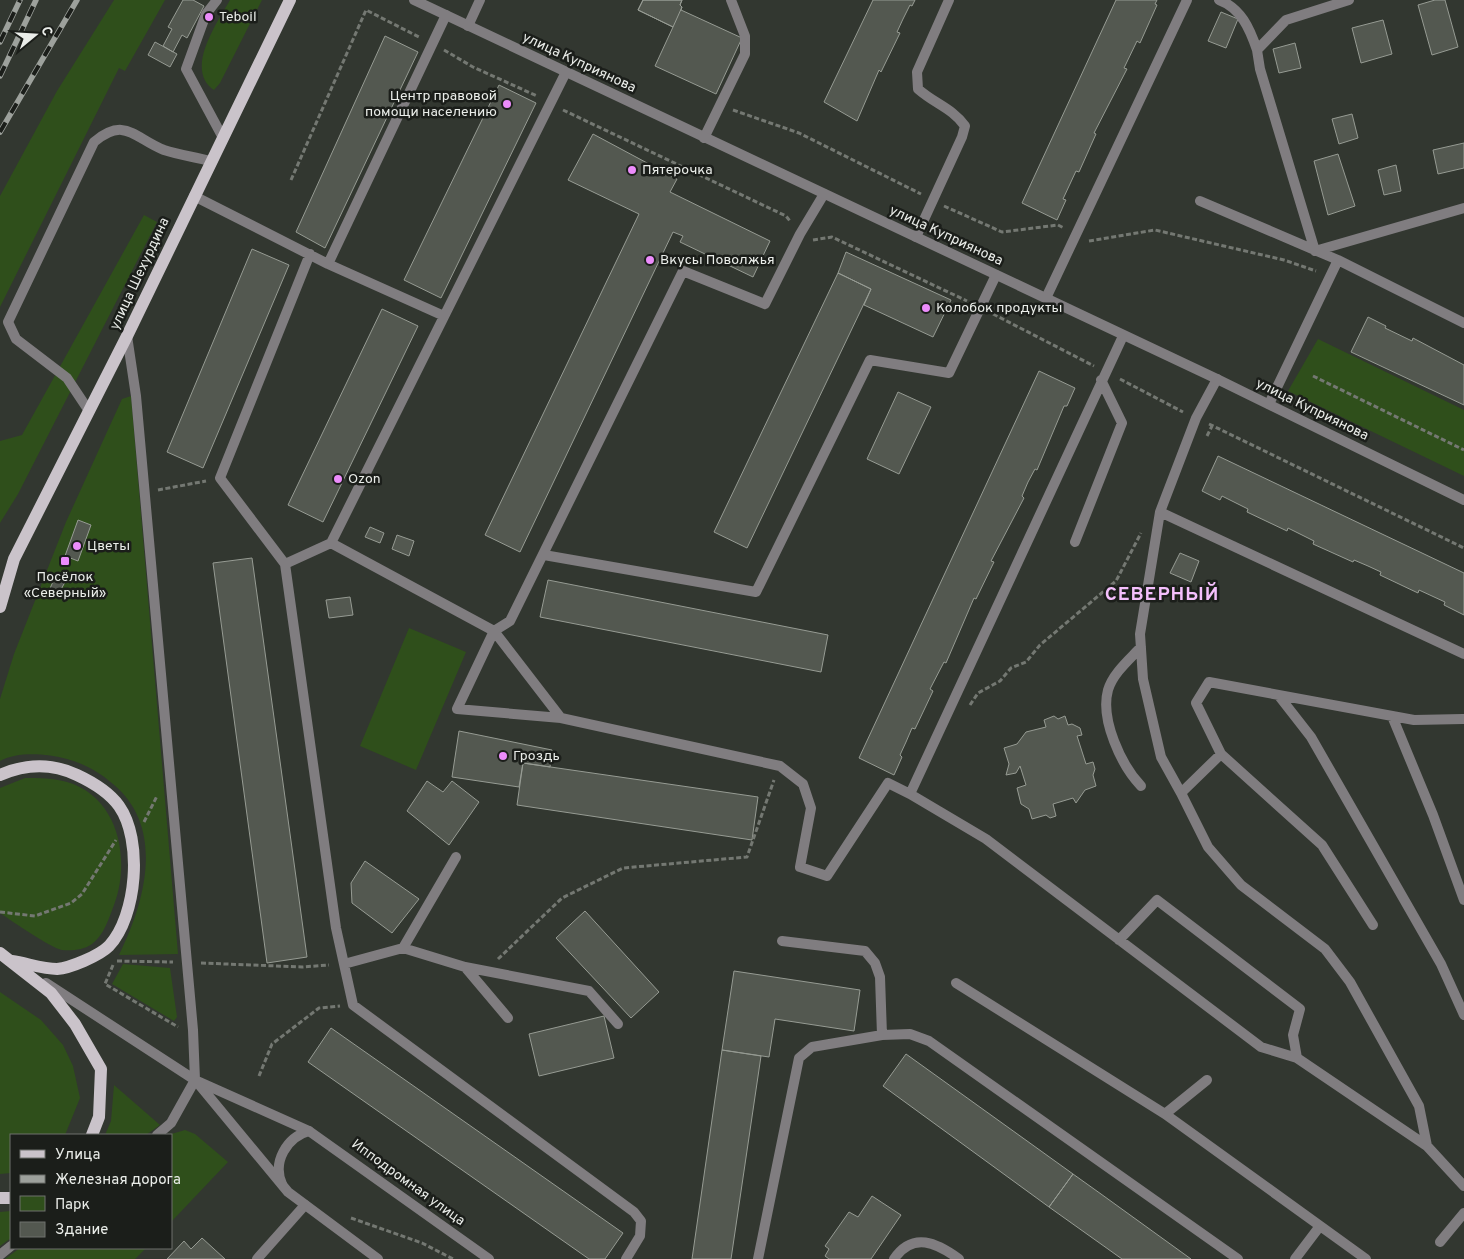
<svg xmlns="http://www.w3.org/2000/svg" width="1464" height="1259" font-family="Overpass,sans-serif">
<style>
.green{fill:#2f4f1b}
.building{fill:#535850;stroke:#969b93}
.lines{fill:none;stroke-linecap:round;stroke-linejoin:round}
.path{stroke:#747872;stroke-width:3;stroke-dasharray:5 2.5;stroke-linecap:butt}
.service{stroke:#807d80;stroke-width:10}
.minor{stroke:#807d80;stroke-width:10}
.tertiary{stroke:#807d80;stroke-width:10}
.primary{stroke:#cac3ca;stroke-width:12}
.rail-casing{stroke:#9da19c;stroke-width:5.5}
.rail{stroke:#1b1e1a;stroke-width:4;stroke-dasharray:11;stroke-linecap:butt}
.poi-dot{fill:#ec8cfb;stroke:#1b1e1a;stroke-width:2}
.labels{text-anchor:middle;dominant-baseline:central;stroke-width:5;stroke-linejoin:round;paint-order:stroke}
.poi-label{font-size:14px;fill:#eaede9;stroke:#1b1e1a;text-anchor:start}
.street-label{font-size:14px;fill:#eaede9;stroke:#1b1e1a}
.district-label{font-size:19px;font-weight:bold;letter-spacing:1px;fill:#f4bffc;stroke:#1b1e1a}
</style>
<rect width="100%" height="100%" fill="#323730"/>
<path class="green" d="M114 0H165L125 71 119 68 0 307V196L57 91Z
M230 0H262L220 83 214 90C184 70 217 23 230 0Z
M144 215 157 222 18 494 0 523V441L22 435Z
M1318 339 1464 410V476L1288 391Z
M131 396 178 954 119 955C145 902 166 828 113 784 99 772 85 764 67 759 47 754 19 751 0 761V699L14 654 66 522 122 399Z
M409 628 466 652 416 770 360 746Z
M25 778C39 778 53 778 67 782 119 797 131 860 114 905 109 918 104 935 92 944 84 950 71 951 62 950 51 948 12 921 0 913V788Z
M123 964 170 968 177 1017 174 1021 112 984Z
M0 992 41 1020 63 1045 73 1066 80 1098 65 1135H11V1173L0 1174Z
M114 1085 160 1125 146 1135H105L111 1121Z
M185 1130 195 1134 228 1162 171 1222V1135H168Z
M11 1211V1238L0 1246V1212Z
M20 1248H146L135 1259H5Z"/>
<path class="building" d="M183 0H193L204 6 187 38 182 35 173 52 163 46 172 29 168 27Z
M643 0H682L680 5 682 7 673 27 638 10Z
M643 0H682L680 5 682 7 681 10 742 38 716 94 655 66 673 27 638 10Z
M873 0H915L912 6 910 5 903 19 897 32 900 33 881 72 879 70 857 121 824 102Z
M1116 0H1157L1155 4 1157 5 1140 43 1137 41 1124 68 1127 69 1094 133 1096 134 1079 172 1076 171 1063 199 1066 200 1057 220 1022 203Z
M1435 0H1445L1458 47 1432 55 1418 5Z
M1221 12 1238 19 1226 48 1208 41Z
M1383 20 1392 54 1361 63 1352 28Z
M385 36 418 52 325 248 296 232Z
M155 42 177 54 170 67 148 55Z
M1295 43 1301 68 1279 73 1273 49Z
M499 85 536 103 441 298 404 280Z
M1352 114 1358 138 1339 144 1332 119Z
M593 134 677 179 670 192 770 241 753 277 680 242 683 236 673 232 520 552 485 535 639 214 568 180Z
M1464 143V168L1438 174 1433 150Z
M1338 154 1355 206 1328 215 1314 161Z
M1396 165 1401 191 1384 195 1378 170Z
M252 249 289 265 203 468 167 452Z
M846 252 951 300 933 337 864 305 871 289 838 273Z
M838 273 871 289 747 548 714 532Z
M382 309 418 326 323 522 288 505Z
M1368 317 1386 326 1385 328 1412 341 1413 338 1464 365V405L1351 352Z
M1039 371 1075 388 1067 406H1064L1037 470 1035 469 1028 482 1022 496 1024 498 991 561 994 562 976 599 974 598 946 663 944 662 930 689 933 691 915 729 912 728 906 742 900 755 902 757 894 775 859 758Z
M898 392 931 407 899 474 867 459Z
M1218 456 1464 573V615L1444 605 1445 602 1419 590 1418 593 1380 575 1381 572 1368 566 1354 560 1353 562 1313 544 1314 541 1288 528 1287 531 1247 512 1248 509 1222 496 1220 500 1202 491Z
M78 520 91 525 78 561 65 556Z
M370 527 384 533 380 543 365 537Z
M397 535 414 541 409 556 392 549Z
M1180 553 1199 561 1191 582 1170 573Z
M252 558 307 957 267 963 213 563Z
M55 577 65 582 57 597 48 593Z
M548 580 828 635 821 672 540 617Z
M350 597 353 615 329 618 326 600Z
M1054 716 1058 719 1065 716 1068 725 1072 724 1080 728 1082 735 1077 736 1086 764 1093 762 1095 769 1093 775 1096 786 1085 790 1076 803 1073 798 1053 804 1056 816 1050 818 1046 815 1032 819 1029 809 1021 804 1017 788 1026 785 1020 766 1016 773 1006 775 1009 764 1004 748 1017 744 1026 732 1046 727 1044 720Z
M459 731 552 750 550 767 523 763 519 787 452 777Z
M523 763 758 797 752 840 517 805Z
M427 781 443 792 452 781 479 802 449 845 407 811Z
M365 861 419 899 392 933 352 903 351 883Z
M585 911 659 992 631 1018 556 938Z
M734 971 860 990 854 1031 775 1019 769 1057 722 1050Z
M604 1016 614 1058 539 1076 529 1034Z
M331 1028 623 1233 605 1259H589L308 1062Z
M722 1050 761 1056 731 1259H692Z
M906 1054 1073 1174 1049 1207 883 1086Z
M1073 1174 1101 1194 1191 1259H1122L1049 1207Z
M872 1196 901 1215 871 1259H829L825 1256 829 1249 825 1246 849 1212 858 1217Z
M202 1238 225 1259H167L184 1241 191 1249Z"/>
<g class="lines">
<path class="path" d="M444 50 473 67 537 96
M563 110 786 216 790 221
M733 110 799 133 921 194
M291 180 366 10 419 37
M944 206 1002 232 1058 225 1064 228
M813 240 832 237 967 301
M1089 241 1155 230 1284 260 1316 271
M993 314 1094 366
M1313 376 1464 450
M1120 379 1183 412
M1209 424 1464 548
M1207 436 1212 426
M158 490 206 481
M970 705 978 693 1000 681 1011 668 1026 662 1040 645 1116 581 1141 533
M144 822 157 796
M0 912 35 916 71 903 82 894 116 840
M498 959 562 898 623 868 747 857 774 780
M117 961 173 962
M201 963 302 967 329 965
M113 965 105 984 178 1027
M259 1076 272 1044 319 1008 340 1006
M351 1218 422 1243 453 1259"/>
<path class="service" d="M217 0 206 14 186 69 222 136
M1219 0C1241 8 1250 29 1257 50
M1349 0 1286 20 1257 50 1260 69 1315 251 1464 208
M468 26 480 0
M566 72 331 543 285 564 336 928 353 1005 634 1212 641 1221 640 1236 626 1259
M704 138 745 54V36L731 0
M194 196 328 264 444 316
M1200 201 1338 260
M916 237 962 137 965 126C952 108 935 104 918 89L917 72 949 0
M328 264 446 15
M1046 298 1187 0
M1217 379 1196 418 1160 512 1464 654
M1269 404 1338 260 1464 323
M89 411 67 378 16 339 8 322 94 142C125 116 134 138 164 150 179 155 195 157 210 161
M1160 512 1140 634 1143 679 1161 757 1181 793 1221 754 1322 845 1373 925
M1075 542 1122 423 1101 380
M331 543 494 631 457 709 561 718 780 766 803 784 811 808 800 867 827 876 888 783 910 794 1123 336
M544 555 756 592 870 360 949 373 996 275
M285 564 220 478 310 254
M1279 696 1311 737 1441 964 1464 1015
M1392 716 1433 815 1464 900
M561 718 494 631 510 621 683 271 765 304 800 234 824 194
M1221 754 1196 703 1209 682 1414 720 1463 719
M1141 786C1121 765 1100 719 1108 690 1113 673 1130 659 1141 647
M1181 793 1208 847 1241 885 1325 949 1350 982 1419 1106 1427 1146
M910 794 986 839 1261 1047 1297 1058 1427 1146 1464 1186
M1119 940 1157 900 1300 1009 1293 1035 1297 1058
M782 941 865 951 875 963 880 977 882 1035
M403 948 465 967 508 1018
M344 964 403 948 456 857
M465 967 589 991 618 1024
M956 983 1165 1114 1207 1080
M1165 1114 1366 1259
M282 1184C272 1162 287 1137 309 1131
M1440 1242 1464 1213
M257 1259 305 1205
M758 1259 799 1058 812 1047 882 1035 910 1034 929 1041 1238 1259
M894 1259C913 1231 937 1243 959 1259
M1295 1259 1320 1226"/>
<path class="minor" d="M414 0 1217 379 1464 500"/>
<path class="tertiary" d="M127 336 136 396 193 1030 195 1080 171 1123 157 1135
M46 983 195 1080 309 1131 489 1259
M197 1082 288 1192 378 1259
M0 1255 11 1246"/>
<path class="primary" d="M0 607 14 559 127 336 290 0
M0 775C25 764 52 763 77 775 92 782 109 792 119 806 143 840 137 916 109 946 99 956 70 968 57 969 43 969 26 963 12 961
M0 953 51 993 75 1024 101 1069 99 1117 92 1135
M0 1198H11"/>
<defs>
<path id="rail" d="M0 42 20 0
M0 76 36 0
M0 132 77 0"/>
</defs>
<use href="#rail" class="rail-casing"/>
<use href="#rail" class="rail"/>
</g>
<g class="poi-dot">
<circle cx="209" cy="17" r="5"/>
<circle cx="507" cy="104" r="5"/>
<circle cx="632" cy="170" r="5"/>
<circle cx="650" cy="260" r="5"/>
<circle cx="926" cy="308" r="5"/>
<circle cx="338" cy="479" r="5"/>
<circle cx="77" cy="546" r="5"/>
<rect x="60" y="556" width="10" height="10" rx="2.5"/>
<circle cx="503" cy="756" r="5"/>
</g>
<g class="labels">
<g class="poi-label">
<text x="219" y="17">Teboil</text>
<text x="497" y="96" text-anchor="end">Центр правовой<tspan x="497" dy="16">помощи населению</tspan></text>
<text x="642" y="170">Пятерочка</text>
<text x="660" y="260">Вкусы Поволжья</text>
<text x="936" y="308">Колобок продукты</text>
<text x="348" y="479">Ozon</text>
<text x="87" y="546">Цветы</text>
<text x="65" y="577" text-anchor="middle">Посёлок<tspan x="65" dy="16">«Северный»</tspan></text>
<text x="513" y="756">Гроздь</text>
</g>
<g class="street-label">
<text transform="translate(579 63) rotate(25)">улица Куприянова</text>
<text transform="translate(946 236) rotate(25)">улица Куприянова</text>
<text transform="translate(140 274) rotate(-65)">улица Шехурдина</text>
<text transform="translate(1312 410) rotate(26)">улица Куприянова</text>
<text transform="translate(408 1183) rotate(36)">Ипподромная улица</text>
</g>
<g class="district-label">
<text x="1162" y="595">СЕВЕРНЫЙ</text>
</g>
</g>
<rect x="10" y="1134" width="162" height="115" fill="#1b1e1a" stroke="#6e716d"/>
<rect x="20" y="1150" width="25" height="8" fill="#cac3ca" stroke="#6e716d"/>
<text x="55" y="1159" font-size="15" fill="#eaede9">Улица</text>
<rect x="20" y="1175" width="25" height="8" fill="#9da19c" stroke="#6e716d"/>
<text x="55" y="1184" font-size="15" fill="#eaede9">Железная дорога</text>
<rect x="20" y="1196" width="25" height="15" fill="#2f4f1b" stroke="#6e716d"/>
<text x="55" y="1209" font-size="15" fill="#eaede9">Парк</text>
<rect x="20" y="1222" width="25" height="15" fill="#535850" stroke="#6e716d"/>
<text x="55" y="1234" font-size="15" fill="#eaede9">Здание</text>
<g transform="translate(35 35) rotate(72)" stroke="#1b1e1a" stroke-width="4" paint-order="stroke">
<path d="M0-4L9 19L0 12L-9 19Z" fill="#eaede9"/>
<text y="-8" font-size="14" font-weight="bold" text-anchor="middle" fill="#eaede9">С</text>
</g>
</svg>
